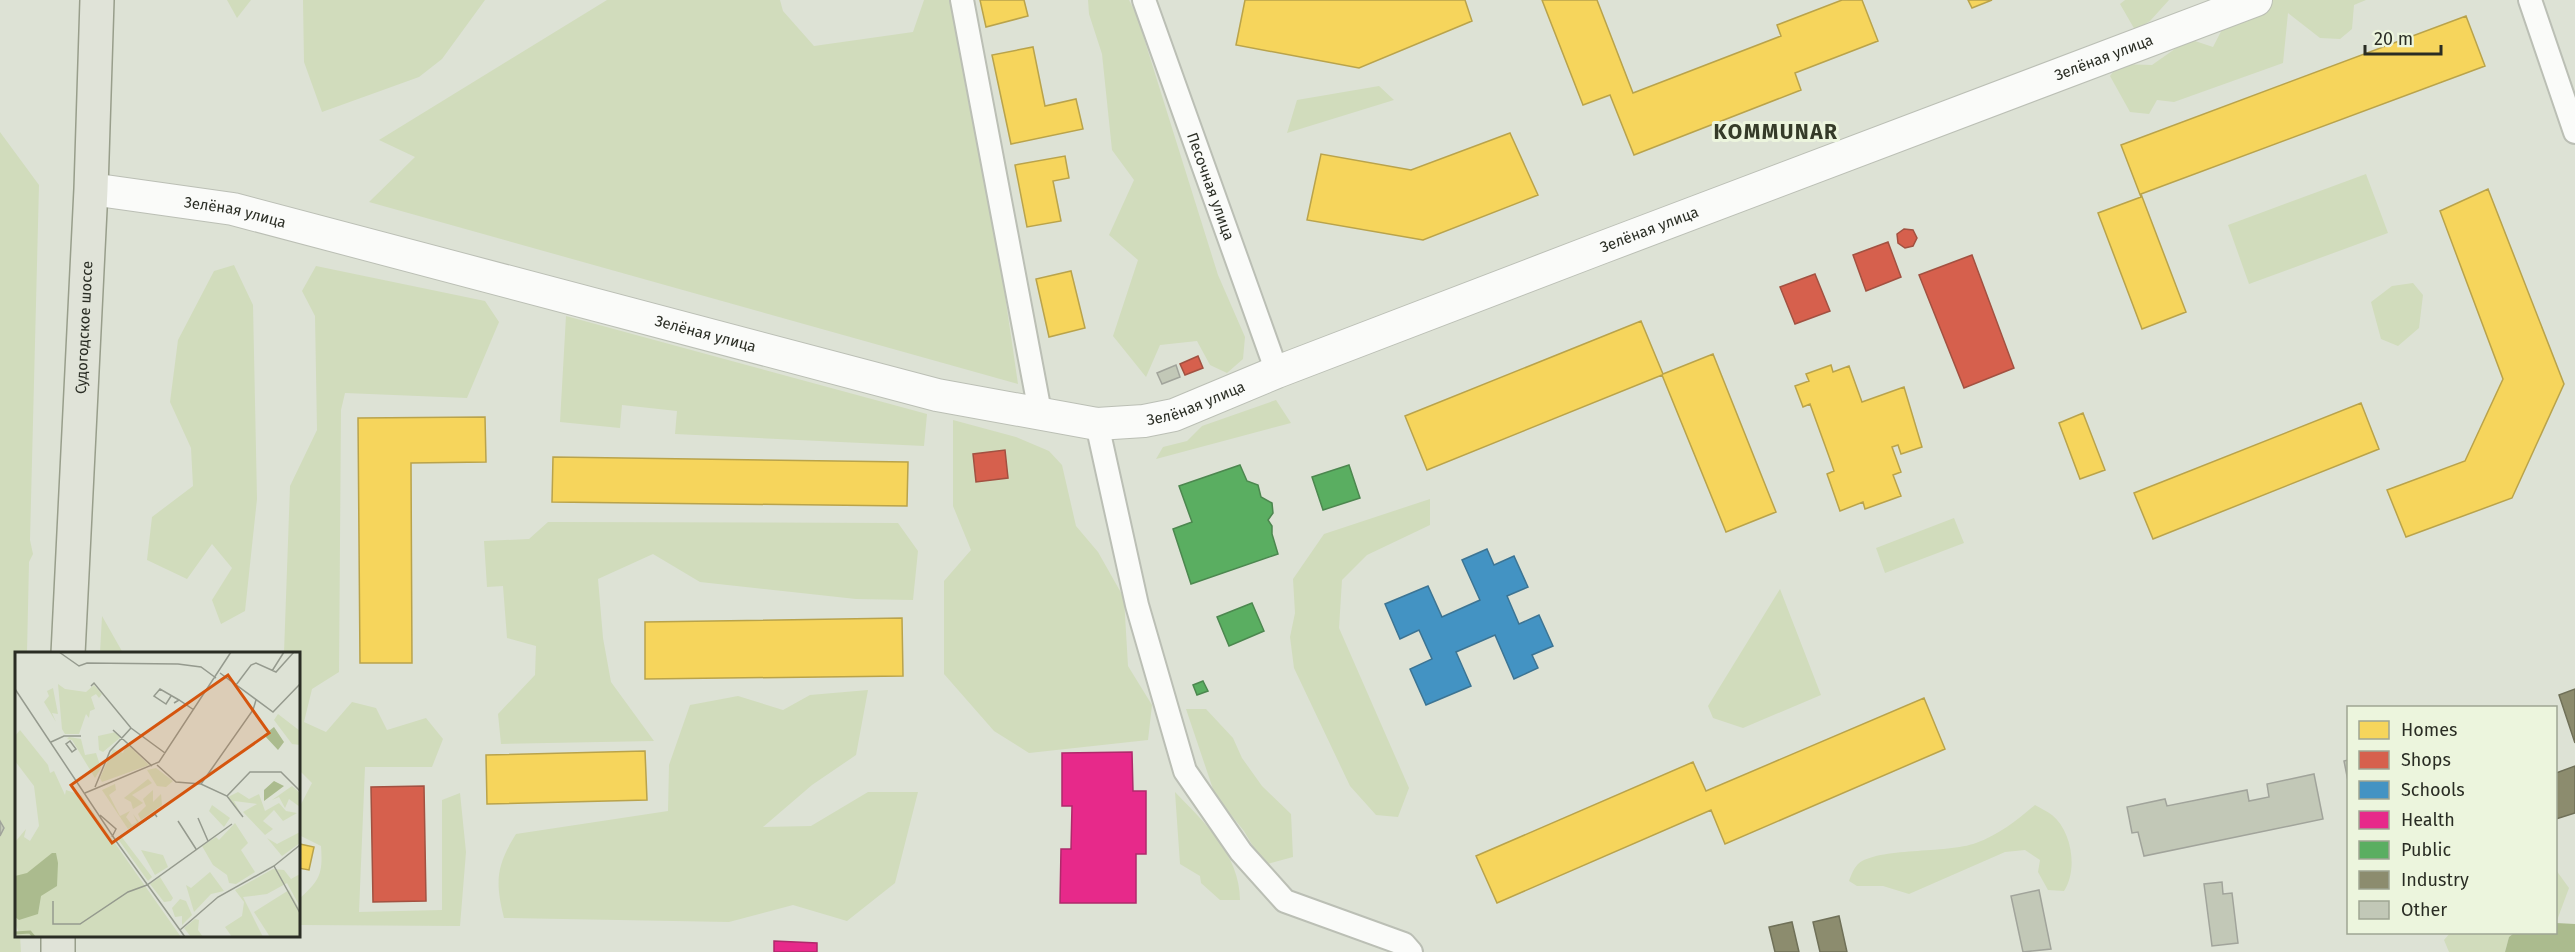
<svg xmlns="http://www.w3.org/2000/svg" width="2575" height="952" font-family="'Fira Sans',sans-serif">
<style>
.green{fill:#d1dcbc;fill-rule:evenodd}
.water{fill:#abbb8e}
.homes{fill:#f6d55c;stroke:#b9a34b;stroke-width:1.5}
.shops{fill:#d6604d;stroke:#a25141;stroke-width:1.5}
.schools{fill:#4393c3;stroke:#3c7493;stroke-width:1.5}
.health{fill:#e7298a;stroke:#ae2a6b;stroke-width:1.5}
.public{fill:#5aae61;stroke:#4c874f;stroke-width:1.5}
.industry{fill:#8c8c6e;stroke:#6f7058;stroke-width:1.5}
.building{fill:#c2c8b7;stroke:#a1a49b;stroke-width:1.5}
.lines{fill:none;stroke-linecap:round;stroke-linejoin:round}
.street-casing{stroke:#bbbfb5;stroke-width:26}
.secondary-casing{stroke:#bbbfb5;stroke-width:34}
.primary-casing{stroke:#989e8b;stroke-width:36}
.street{stroke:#fafbf9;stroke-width:22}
.secondary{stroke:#fafbf9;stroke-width:32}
.primary{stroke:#e0e3d8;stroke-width:33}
.labels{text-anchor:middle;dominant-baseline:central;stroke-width:6;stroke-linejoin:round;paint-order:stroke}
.street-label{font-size:15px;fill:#2a2d24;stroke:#ecf5dd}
.district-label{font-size:21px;font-weight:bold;letter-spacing:1.5px;fill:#353b28;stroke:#ecf5dd}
.inset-river{fill:none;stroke:#abbb8e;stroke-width:3}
.inset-road{fill:none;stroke:#959a8e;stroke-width:1.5}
.view{fill:#d5550e;fill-opacity:0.15;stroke:#d5550e;stroke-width:3}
.inset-edge{fill:none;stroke:#2a2d24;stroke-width:3}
</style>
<rect width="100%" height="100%" fill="#dde2d5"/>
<path class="green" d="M227 0H251L237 18Z
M303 0H485L442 59 419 77 322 112 304 62Z
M607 0H780L783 11 814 46 913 32 924 0H955L960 18 965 85 990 193 1018 384 369 202 415 157 379 140Z
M1088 0H1129L1137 16 1218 275 1245 337 1243 359 1227 373 1210 365 1197 341 1160 345 1146 377 1113 336 1138 260 1109 235 1134 180 1112 150 1102 54 1089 14Z
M2125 0H2169L2150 21 2135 30 2120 4Z
M2273 0H2366L2354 5 2352 29 2340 39 2320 38 2288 13 2283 63 2174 102 2157 100 2149 114 2130 112 2110 76 2119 64 2152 65 2189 39 2213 47 2230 14Z
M1379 86 1394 100 1287 133 1297 100Z
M0 132 39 185 30 540 33 554 29 562 27 653 16 654V936H20L21 952H0Z
M2366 174 2388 233 2249 284 2228 225Z
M234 265 253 305 257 499 245 611 221 624 212 600 232 568 212 544 187 579 147 560 152 517 193 486 191 448 170 402 178 340 214 271Z
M316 266 485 301 499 322 467 398 345 393 341 410 339 672 312 689 304 722 326 732 352 702 376 708 387 730 426 718 443 739 432 767H365L359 912 442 910V800L460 793 466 852 460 926 299 925V899C320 880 323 874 321 846L299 835V808L312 783 299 770 298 654 284 653 290 486 317 430 315 316 302 291Z
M2413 283 2423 295 2419 328 2398 346 2381 339 2371 302 2392 286Z
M566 316 927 414 924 446 675 434 677 411 622 405 620 428 560 422Z
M1276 400 1291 423 1156 459 1163 447 1187 441 1202 426Z
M953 420 1016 437 1049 451 1062 465 1076 526 1098 552 1124 598 1128 666 1152 705 1148 740 1029 753 994 731 944 674V581L971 550 953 506ZM1005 451 1008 478 976 481 973 454Z
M1430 499V525L1367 555 1342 580 1339 628 1409 788 1398 817 1376 815 1350 786 1294 668 1290 637 1295 613 1293 579 1324 534Z
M1954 518 1964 543 1885 573 1876 548Z
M548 522 898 523 918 551 913 600 856 599 700 582 653 554 598 579 603 638 611 682 654 741 501 744 498 714 535 675 536 646 507 638 503 586 487 587 484 541 529 539Z
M1780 589 1821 695 1743 728 1713 718 1708 706Z
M102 616 123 653H100Z
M868 690 856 755 812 785 763 827 811 826 868 792H918L895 883 847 921 793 905 729 922 504 918C495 882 496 866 516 834L668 811 669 765 690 705 738 696 783 710 810 695Z
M1186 709H1206L1233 738 1242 758 1262 786 1291 814 1293 857 1264 865 1244 831 1215 795Z
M1175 792C1204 822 1240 855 1240 900H1220L1201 883 1200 876 1180 864Z
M2035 805C2040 808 2047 811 2052 815 2072 831 2078 870 2064 891L2048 890 2038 872 2040 860 2025 850 2005 852 1909 894 1883 886H1857L1849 881C1851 875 1854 868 1858 864 1878 847 1946 854 1976 843 1999 835 2017 820 2035 805Z
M2556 870 2569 888 2556 923Z
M2450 933H2514L2509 937 2505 952H2449L2444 940Z"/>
<path class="water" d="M2556 923 2575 924V952H2505L2509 937 2514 933 2556 932Z"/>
<path class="homes" d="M980 0H1024L1028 16 986 27Z
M1245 0H1465L1472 21 1359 68 1236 45Z
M1542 0H1597L1633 93 1781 36 1777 25 1842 0H1862L1878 41 1795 73 1801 90 1634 155 1610 95 1583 105Z
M1968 0H1992L1972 8Z
M2466 16 2485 66 2141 194 2186 312 2142 329 2098 213 2141 197 2121 145Z
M1033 47 1045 106 1076 99 1083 129 1011 144 992 55Z
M1510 133 1538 195 1423 240 1307 220 1321 154 1411 170Z
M1065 156 1069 178 1053 181 1061 221 1027 227 1015 165Z
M2488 189 2564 384 2512 498 2406 537 2387 490 2465 461 2503 379 2440 211Z
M1071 271 1085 328 1049 337 1036 279Z
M1641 321 1663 374 1713 354 1776 512 1726 532 1662 375 1427 470 1405 416Z
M1831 365 1833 372 1849 366 1862 402 1904 387 1922 447 1901 454 1898 445 1892 447 1901 472 1893 475 1901 496 1865 509 1863 502 1840 511 1827 474 1834 471 1831 462 1810 404 1803 407 1795 386 1809 381 1806 374Z
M2361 403 2379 449 2153 539 2134 493Z
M2083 413 2105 470 2080 479 2059 423Z
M485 417 486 462 411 463 412 663H360L358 418Z
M553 457 908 462 907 506 552 502Z
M902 618 903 676 645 679V622Z
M1924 698 1945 749 1725 844 1711 810 1497 903 1476 856 1693 762 1706 791Z
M645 751 647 800 487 804 486 755Z
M300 844 314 847 309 870 298 868Z"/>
<path class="shops" d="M1904 229 1913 230 1917 238 1913 246 1905 248 1898 243 1897 234Z
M1888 242 1901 277 1866 291 1853 255Z
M1972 255 2014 368 1964 388 1919 275Z
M1815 274 1830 311 1795 324 1780 287Z
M1198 356 1203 368 1185 375 1180 364Z
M1005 450 1008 478 976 482 973 454Z
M424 786 426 901 373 902 371 787Z"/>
<path class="schools" d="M1487 549 1494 565 1514 556 1528 587 1507 596 1519 624 1539 615 1553 646 1532 655 1538 668 1514 679 1495 635 1456 652 1471 686 1426 705 1410 669 1432 659 1419 630 1400 639 1385 604 1428 586 1442 617 1480 600 1462 560Z"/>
<path class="health" d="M1132 752 1133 791H1146V854H1136V903H1060L1061 849H1071L1072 806H1062V753Z
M774 941 817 943V952H774Z"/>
<path class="public" d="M1240 465 1247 481 1258 485 1261 497 1272 503 1273 513 1268 520 1272 526V534L1278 554 1191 584 1173 529 1192 522 1179 486Z
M1349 465 1360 498 1323 510 1312 477Z
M1252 603 1264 631 1229 646 1217 617Z
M1203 681 1208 691 1197 695 1193 685Z"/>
<path class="industry" d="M2575 689V743L2559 695Z
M2575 766V813L2556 819V773Z
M1839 916 1847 952H1820L1813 922Z
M1792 922 1799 952H1775L1769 927Z"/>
<path class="building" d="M1176 365 1180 377 1162 384 1157 373Z
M2348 760V781L2344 761Z
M2314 774 2323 819 2144 856 2138 832 2132 833 2127 807 2165 799 2167 806 2247 790 2249 801 2269 797 2267 784Z
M0 821 4 828 0 836Z
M2222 882 2223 894 2232 893 2238 943 2212 946 2204 884Z
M2039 890 2051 949 2023 952 2011 896Z"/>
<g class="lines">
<defs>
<g id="street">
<path d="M962 0 1040 412"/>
<path id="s1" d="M1144 0 1277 372"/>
<path d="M2530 0 2575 132"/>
<path d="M1097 424 1137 605 1185 771 1241 852 1285 901 1404 944 1411 952"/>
</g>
<g id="secondary">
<path id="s2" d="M91 189 233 209 937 395 1097 424 1144 421 1174 415 1277 372 1598 249 2256 0"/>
</g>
<g id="primary">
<path id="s3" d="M68 654 91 189 97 0"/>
<path d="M58 952V936"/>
</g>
</defs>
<use href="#street" class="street-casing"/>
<use href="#secondary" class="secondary-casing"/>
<use href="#primary" class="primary-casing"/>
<use href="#street" class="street"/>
<use href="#secondary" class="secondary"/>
<use href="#primary" class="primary"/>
</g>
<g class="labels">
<g class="street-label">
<text stroke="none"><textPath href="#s2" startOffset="2108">Зелёная улица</textPath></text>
<text stroke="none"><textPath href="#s1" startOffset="198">Песочная улица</textPath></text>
<text stroke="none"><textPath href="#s2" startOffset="146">Зелёная улица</textPath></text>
<text stroke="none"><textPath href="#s2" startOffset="1622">Зелёная улица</textPath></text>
<text stroke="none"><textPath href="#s3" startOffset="327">Судогодское шоссе</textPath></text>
<text stroke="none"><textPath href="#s2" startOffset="632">Зелёная улица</textPath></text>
<text stroke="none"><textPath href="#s2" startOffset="1136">Зелёная улица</textPath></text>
</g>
<g class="district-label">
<text x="1776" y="132">KOMMUNAR</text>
</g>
</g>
<g transform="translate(15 652)">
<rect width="285" height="285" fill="#dde2d5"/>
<path d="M43 32 50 37 71 40 79 33 87 42 84 46 81 42 76 45 80 57 75 59 74 66 71 62 64 82H50L47 77ZM38 36 43 62 37 61 41 70 29 50 34 44 32 39ZM263 62 285 79V93L277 92 259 68ZM5 78 33 113 35 121 39 119 50 143 51 138 66 143 166 285H0V277L5 283 0 271V190L11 177 9 185 15 189 24 174 19 134 0 109V84ZM101 80 106 85 88 100 84 98 83 84ZM54 85 66 87 70 103 81 101 86 116 80 126 57 88 52 87ZM112 92 134 113 87 130 85 126 98 97 108 101ZM141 116 158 129 151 135 142 134 132 118ZM133 127 137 131 117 143 128 151 118 157 116 150 109 146ZM100 132 101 138 94 143 105 164 115 159 111 165 117 173 122 170 118 162 124 170 113 177 87 138ZM277 134 285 141V155L274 147 270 156 264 145 257 148ZM138 138V150L146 142 147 153 126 168 123 162 131 154 128 147ZM223 140 234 147 244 142 250 159 264 151 271 159 282 161 268 169 259 158 248 169 258 177 250 183 228 160 242 152 219 149 225 160 213 145ZM197 153 215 166 209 175 194 159ZM220 171 233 191 226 198 240 220 221 232 214 231 212 223 198 213 187 194 201 185 204 188ZM285 180V191L267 204 252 186 262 192ZM106 184 137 225 133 229 103 187ZM126 198 148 203 153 215 140 223ZM258 217 269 218 276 227 285 222V255L272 231 252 242 228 245 248 285H217L210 275 227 264 229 250 220 238ZM195 220 209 239 196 242 179 260 171 233 176 236ZM145 225 158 246 156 249 149 250 135 232ZM274 238 285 258V285H255L239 260ZM165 247 171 249 177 263 167 273V264L160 265 157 256ZM180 267 184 268 183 278 188 285H176L169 276Z" fill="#d1dcbc"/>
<path d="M259 75 269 90 263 98 249 83ZM259 129 269 134 249 149V138ZM37 201H41L43 211 42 234 26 244 23 262 4 268 0 265V224L12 221Z" fill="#abbb8e"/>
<path class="inset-river" d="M0 281 15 280 19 285"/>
<path class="inset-road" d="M44 0 64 14 72 11 163 12 186 15 201 26M257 19 269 0M205 21 258 60 285 32M221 33 236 13 241 11 261 20 279 0M76 34 79 31 116 76 150 101M0 37 101 189 170 285M156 44 151 52 139 44 145 37 164 48M159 51 164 48 179 58M98 78 137 114M55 89 61 97 57 100 51 92ZM36 90 49 84H66M142 113 161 130 186 132 212 144 228 165M186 132 238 58 241 48M80 135 95 99 116 76M70 141 144 110 216 0M212 144 235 120H266L285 139M85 163 101 177 97 185M183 166 193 189M163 169 181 197M100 188 140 162 142 165M259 214 285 261M38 249V272H65L113 240 132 233 217 172M165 278 203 245 259 214 285 193"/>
<path class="view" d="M213 23 254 81 97 191 56 133Z"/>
<rect width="285" height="285" class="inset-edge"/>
</g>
<rect x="2347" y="706" width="210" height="228" fill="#ecf5dd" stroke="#9ea593" stroke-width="1.5"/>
<rect x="2359" y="721" width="30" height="18" fill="#f6d55c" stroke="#9ea593" stroke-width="1.5"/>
<text x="2401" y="736" font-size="18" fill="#2a2d24">Homes</text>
<rect x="2359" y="751" width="30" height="18" fill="#d6604d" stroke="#9ea593" stroke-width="1.5"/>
<text x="2401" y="766" font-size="18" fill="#2a2d24">Shops</text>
<rect x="2359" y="781" width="30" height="18" fill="#4393c3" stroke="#9ea593" stroke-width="1.5"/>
<text x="2401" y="796" font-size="18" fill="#2a2d24">Schools</text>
<rect x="2359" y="811" width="30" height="18" fill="#e7298a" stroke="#9ea593" stroke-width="1.5"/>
<text x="2401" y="826" font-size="18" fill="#2a2d24">Health</text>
<rect x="2359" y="841" width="30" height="18" fill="#5aae61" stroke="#9ea593" stroke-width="1.5"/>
<text x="2401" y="856" font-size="18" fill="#2a2d24">Public</text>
<rect x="2359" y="871" width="30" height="18" fill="#8c8c6e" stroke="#9ea593" stroke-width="1.5"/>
<text x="2401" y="886" font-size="18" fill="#2a2d24">Industry</text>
<rect x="2359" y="901" width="30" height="18" fill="#c2c8b7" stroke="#9ea593" stroke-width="1.5"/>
<text x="2401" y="916" font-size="18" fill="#2a2d24">Other</text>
<path d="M2365 45v9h76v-9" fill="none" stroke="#2a2d24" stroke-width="3"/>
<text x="2374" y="45" font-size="18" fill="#2a2d24" stroke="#ecf5dd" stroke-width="4.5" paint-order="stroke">20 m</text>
</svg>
